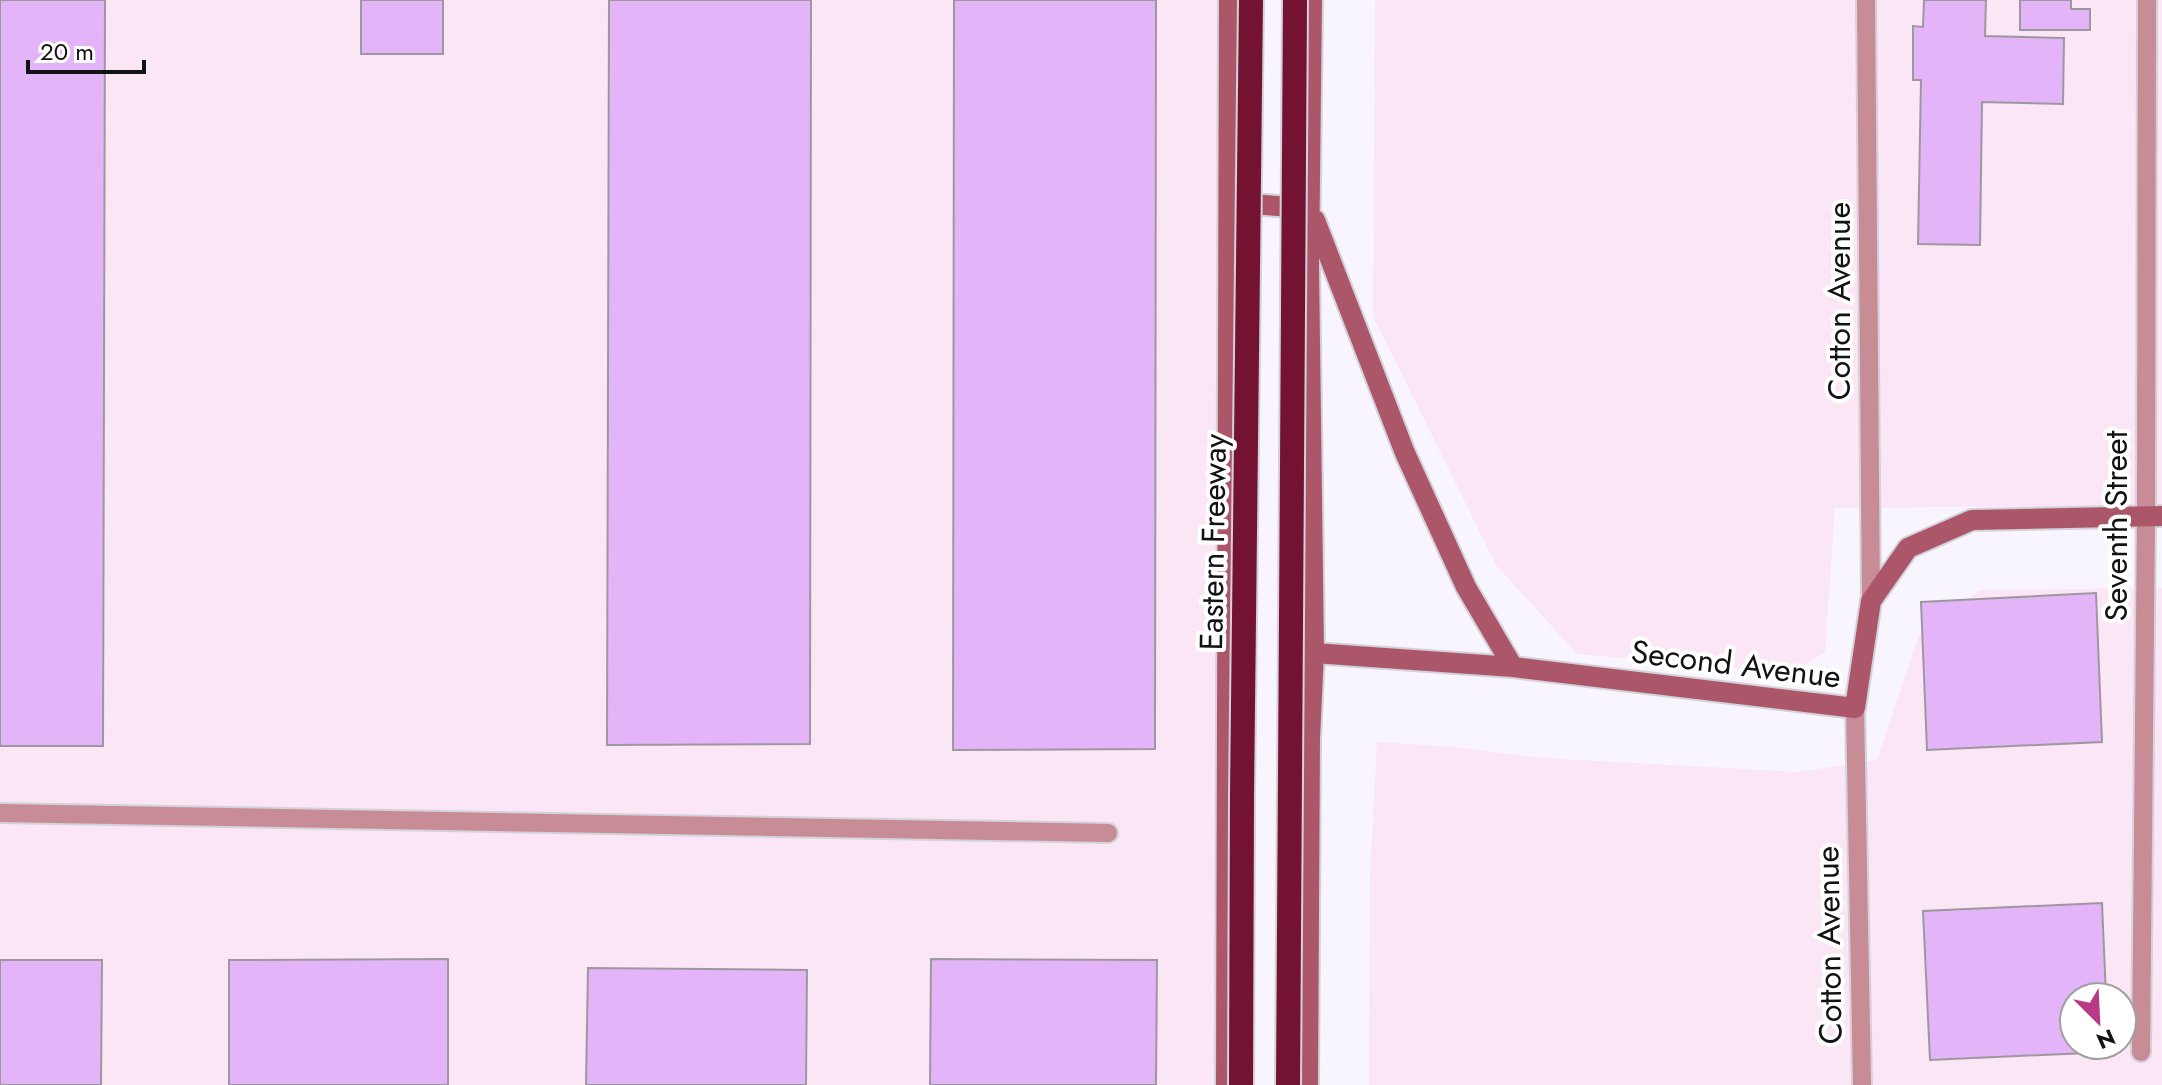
<svg xmlns="http://www.w3.org/2000/svg" width="2162" height="1085" font-family="Jost,sans-serif">
<style>
.industrial{fill:#fae6f5;fill-rule:evenodd}
.building{fill:#e3b4f8;stroke:#9d989f;stroke-width:2}
.lines{fill:none;stroke-linecap:round;stroke-linejoin:round}
.lane-casing{stroke:#d3d1d9;stroke-width:22}
.secondary-casing{stroke:#d3d1d9;stroke-width:24}
.lane{stroke:#c88c96;stroke-width:18}
.secondary{stroke:#ac5769;stroke-width:20}
.highway-bridge-casing{stroke:#d3d1d9;stroke-width:28;stroke-linecap:butt}
.highway-bridge{stroke:#741232;stroke-width:24}
.labels{text-anchor:middle;dominant-baseline:central;stroke-width:8;stroke-linejoin:round;paint-order:stroke}
.street-label{font-size:32px;fill:#121114;stroke:#fff}
</style>
<rect width="100%" height="100%" fill="#f8f5fe"/>
<path class="industrial" d="M0 0H1225L1220 1085H0Z
M1375 0H2162V505L1835 508 1825 652 1792 673 1577 654 1496 565 1373 316Z
M2162 588V1085H1369L1370 873 1377 742 1455 747 1543 758 1797 772 1877 760 1919 635 1980 590ZM2074 997H2122V1045H2074Z"/>
<path class="building" d="M0 0H105L103 746H0Z
M361 0H443V54H361Z
M609 0H811L810 744 607 745Z
M954 0H1156L1155 749 953 750Z
M1924 0H1986L1985 36 2064 38 2063 104 1982 102 1980 245 1918 244 1921 80H1913V26L1923 27Z
M2020 0H2071V9H2090V30H2020Z
M2096 593 2102 742 1927 750 1921 602Z
M2102 903 2106 997H2074V1045H2108V1052L1930 1060 1923 911Z
M448 959V1085H229V960Z
M931 959 1157 960 1156 1085H930Z
M0 960H102L101 1085H0Z
M588 968 807 970 806 1085H586Z"/>
<g class="lines">
<defs>
<path id="lane" d="M1866 0 1871 601
M1855 708 1862 1085
M0 813 1108 833
M2141 1052 2146 515 2147 0"/>
<path id="secondary" d="M1235 203 1307 208
M1315 220 1405 453 1466 587 1513 667
M1314 653 1513 667 1855 708 1871 601 1908 548 1972 520 2162 516
M1226 1085 1229 0
M1308 1085 1310 738 1314 653 1309 266 1312 0"/>
</defs>
<use href="#lane" class="lane-casing"/>
<use href="#secondary" class="secondary-casing"/>
<use href="#lane" class="lane"/>
<use href="#secondary" class="secondary"/>
<defs>
<path id="highway-bridge" d="M1241 1085 1242 795 1251 0
M1288 1085 1295 0"/>
</defs>
<use href="#highway-bridge" class="highway-bridge-casing"/>
<use href="#highway-bridge" class="highway-bridge"/>
</g>
<g class="labels">
<g class="street-label">
<text transform="translate(1839 301) rotate(-90)">Cotton Avenue</text>
<text transform="translate(2116 526) rotate(-90)">Seventh Street</text>
<text transform="translate(1213 542) rotate(-89)">Eastern Freeway</text>
<text transform="translate(1736 664) rotate(7)">Second Avenue</text>
<text transform="translate(1829 945) rotate(-91)">Cotton Avenue</text>
</g>
</g>
<g transform="translate(2098 1021) rotate(156)"><circle r="38" fill="#ffffff" stroke="#a0a0a1" stroke-width="2"/>
<path d="M0-6L14 30L0 20L-14 30Z" fill="#b83986"/>
<text y="-12" font-size="22" font-weight="bold" text-anchor="middle" fill="#121114">N</text>
</g>
<path d="M28 60v12h116v-12" fill="none" stroke="#121114" stroke-width="4"/>
<text x="40" y="60" font-size="24" fill="#121114" stroke="#ffffff" stroke-width="6" paint-order="stroke">20 m</text>
</svg>
